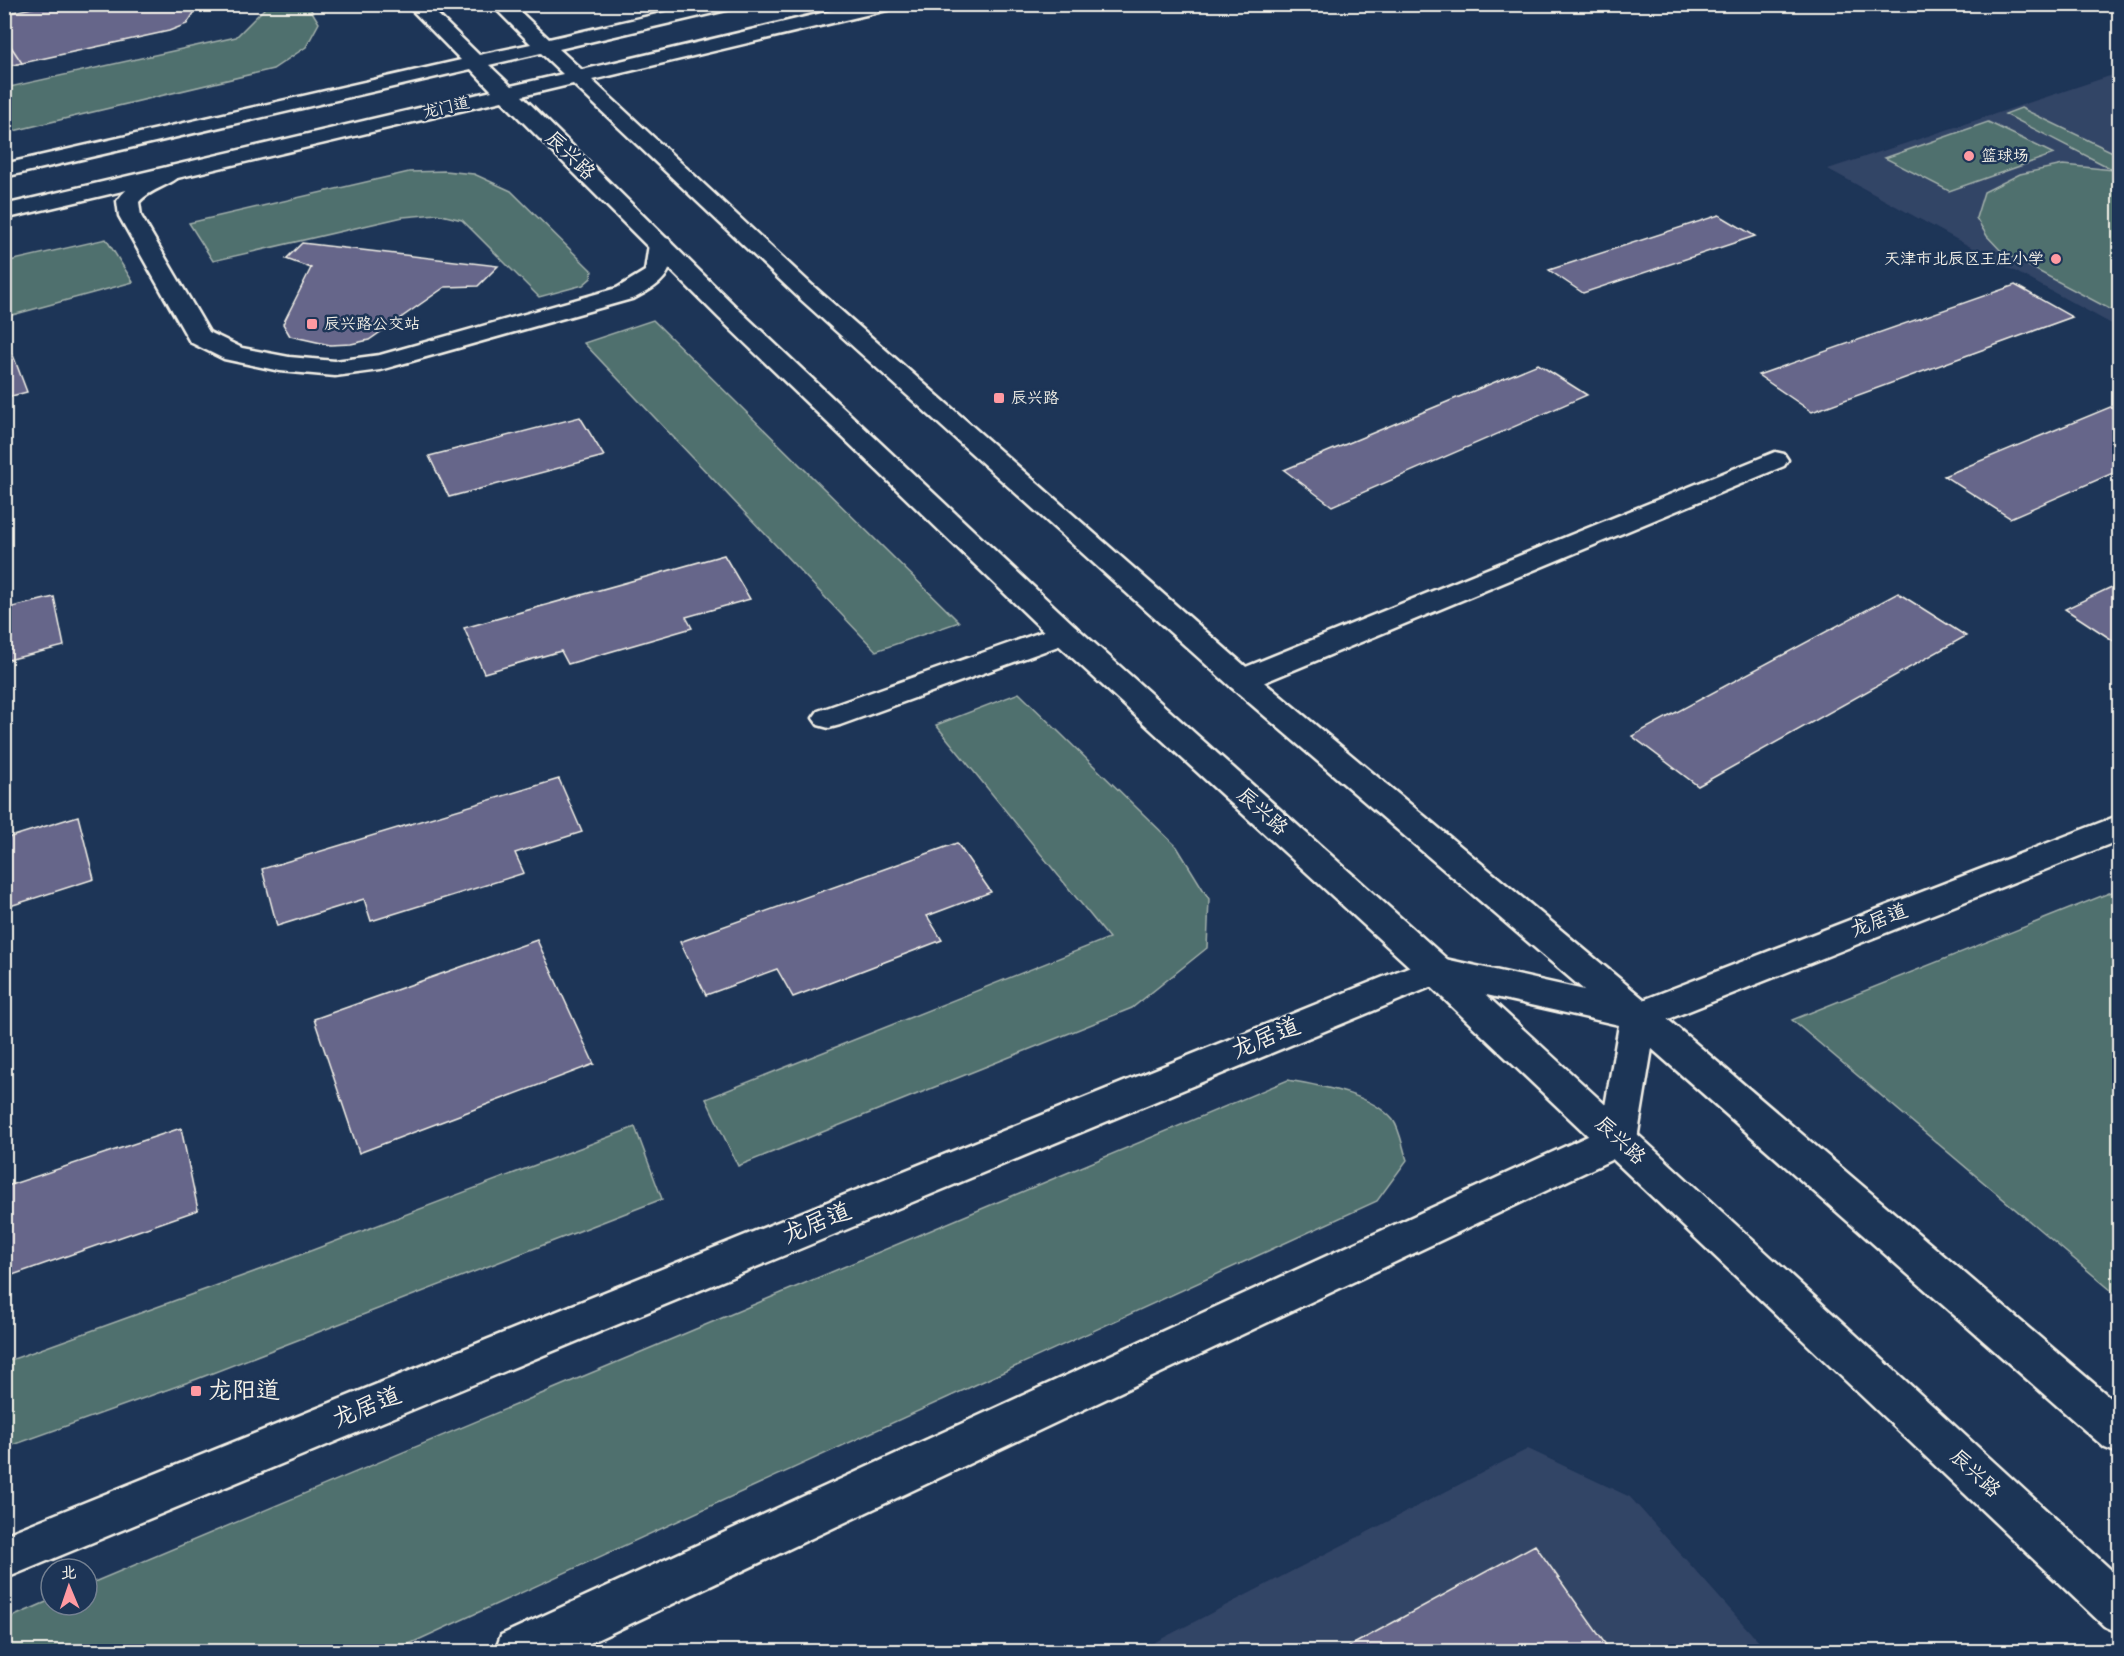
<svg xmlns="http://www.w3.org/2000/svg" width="2124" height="1656" font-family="Mynerve,'LXGW WenKai TC',sans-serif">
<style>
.built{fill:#346}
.green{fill:#506f6e;stroke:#a2b0ab;stroke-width:1.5}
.building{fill:#66668a;stroke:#f4f1e8;stroke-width:1.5}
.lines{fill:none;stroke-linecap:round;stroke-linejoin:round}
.minor-casing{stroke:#f4f1e8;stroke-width:5}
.major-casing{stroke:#f4f1e8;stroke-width:5}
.minor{fill:#1d3557;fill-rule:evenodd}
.major{fill:#1d3557;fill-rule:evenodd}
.poi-dot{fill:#ff9aa2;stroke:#1d3557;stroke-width:2}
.labels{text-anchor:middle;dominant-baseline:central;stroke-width:5;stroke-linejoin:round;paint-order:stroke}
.far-street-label{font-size:16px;fill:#f4f1e8;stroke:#1d3557}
.far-poi-label{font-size:16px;fill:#f4f1e8;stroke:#1d3557;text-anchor:start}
.street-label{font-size:20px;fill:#f4f1e8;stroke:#1d3557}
.near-street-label{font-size:24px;fill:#f4f1e8;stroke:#1d3557}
.near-poi-label{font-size:24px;fill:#f4f1e8;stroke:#1d3557;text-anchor:start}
</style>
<rect width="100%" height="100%" fill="#1d3557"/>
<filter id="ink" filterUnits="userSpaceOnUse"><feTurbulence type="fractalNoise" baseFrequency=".0167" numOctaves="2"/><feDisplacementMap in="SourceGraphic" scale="12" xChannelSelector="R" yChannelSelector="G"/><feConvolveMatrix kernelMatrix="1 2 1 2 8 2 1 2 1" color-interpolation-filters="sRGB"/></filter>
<g filter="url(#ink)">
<path class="built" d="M2119 73V328L1828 169Z
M1528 1449 1630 1497 1767 1651 1136 1652Z"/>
<path class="green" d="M261 5H308L319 23 306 47 273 69 5 133V88L236 37 264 9Z
M2021 108 2119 155V314L2002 252 1987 236 1976 218 1984 192 2020 174 2063 165 2114 170 2005 114Z
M1988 122 2054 154 1949 191 1885 158Z
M445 171 474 174 511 191 592 271 591 278 583 285 539 297 462 220 437 214 403 217 213 261 189 223 409 172Z
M106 239 133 282 5 317V262Z
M653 320 959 622 876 651 584 343Z
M1019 693 1177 847 1209 899 1207 948 1132 1008 738 1166 706 1099 1109 938 936 725Z
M2119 889V1297L1792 1020Z
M1288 1080C1320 1086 1370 1093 1393 1120 1400 1129 1403 1149 1407 1160L1377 1201 394 1651H5V1620L51 1600V1605H87V1585Z
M635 1127 662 1199 197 1379 5 1448V1362L284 1261Z"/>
<path class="building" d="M50 4H188L194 13 187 24 169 31 4 67V14Z
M4 36 22 63 4 67Z
M1719 215 1755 236 1583 293 1549 270Z
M302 243 498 266 478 286 445 287 369 340 351 344 330 345 290 336 283 324 311 268 286 259Z
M2015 285 2072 317 1812 412 1758 375Z
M13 355 27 392 4 398V357Z
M1538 364 1587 395 1332 506 1284 470Z
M2120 403V470L2010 518 1944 476Z
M580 417 604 456 449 497 429 456Z
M724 555 750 599 686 617 692 628 568 664 561 651 484 673 464 628Z
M2120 583V645L2065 609Z
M1898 593 1966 636 1698 786 1632 736Z
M54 597 64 646 4 661V609Z
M559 779 582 832 515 853 524 873 371 921 364 899 277 926 262 869Z
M78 816 94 879 4 908V839Z
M957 843 991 892 927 916 942 940 793 997 777 969 706 995 680 942Z
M537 940 594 1064 359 1153 314 1019Z
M181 1128 198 1210 4 1278V1187Z
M1535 1545 1611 1652H1339Z"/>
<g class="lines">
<defs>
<path id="minor" d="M171 166 179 168 182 173C174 185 151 188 139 202L141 216 209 332 242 348 289 357 335 361 380 355 617 288 645 271 649 244 653 239 661 237 669 239C673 245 673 250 672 258 670 280 652 289 635 298L380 370 335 376 280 371 224 359 190 342 119 216 117 201C129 183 150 172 171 166Z
M1775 452 1784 454 1788 460 1784 466 1253 687 1242 690 1231 687 1227 680 1231 673Z
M1064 624 1075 626 1079 633 1075 640 840 725 829 728 818 725 813 718 818 711Z
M2120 815V840L1656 1024 1637 1139 1632 1150 571 1652H495L501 1635 1601 1130 1619 1025 1438 984 4 1579V1535L1423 961 1436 957 1638 1002Z"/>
<path id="major" d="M406 4H427L479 55 531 44 491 4H512L549 39 701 4H737L735 8 559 49 582 70 860 4H896L894 8 887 10 592 80 813 286 1253 673 1652 1006 2120 1406V1454L2105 1448 1626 1026 1231 687 797 296 573 84 522 96 737 308 1075 626 1449 961 2120 1578V1633L2104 1626 1423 979 1053 640 719 318 502 101 4 219V205L492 91 471 69 4 177V164L461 60ZM541 53 563 74 511 86 489 65Z"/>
</defs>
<use href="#minor" class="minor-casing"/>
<use href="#major" class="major-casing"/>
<use href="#minor" class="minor"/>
<use href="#major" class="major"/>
</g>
</g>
<g class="poi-dot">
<circle cx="1969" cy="156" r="6"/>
<circle cx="2056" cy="259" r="6"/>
<rect x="306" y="318" width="12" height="12" rx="3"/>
<rect x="993" y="392" width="12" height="12" rx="3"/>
<rect x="190" y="1385" width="12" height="12" rx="3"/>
</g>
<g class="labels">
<g class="far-street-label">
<text transform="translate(446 108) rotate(-13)">龙门道</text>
</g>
<g class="far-poi-label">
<text x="1981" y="156">篮球场</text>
<text x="2044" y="259" text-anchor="end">天津市北辰区王庄小学</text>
<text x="324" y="324">辰兴路公交站</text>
<text x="1011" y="398">辰兴路</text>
</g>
<g class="street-label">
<text transform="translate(570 156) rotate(44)">辰兴路</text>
<text transform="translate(1262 812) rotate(42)">辰兴路</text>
<text transform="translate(1879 921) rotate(-21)">龙居道</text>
<text transform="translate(1620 1141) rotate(43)">辰兴路</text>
<text transform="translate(1975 1474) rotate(43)">辰兴路</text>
</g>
<g class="near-street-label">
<text transform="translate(1266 1039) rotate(-22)">龙居道</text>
<text transform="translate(817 1224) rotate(-22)">龙居道</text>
<text transform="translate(367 1408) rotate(-22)">龙居道</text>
</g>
<g class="near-poi-label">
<text x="208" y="1391">龙阳道</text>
</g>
</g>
<rect width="2124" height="1656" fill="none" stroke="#1d3557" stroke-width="24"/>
<rect x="12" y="12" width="2100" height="1632" fill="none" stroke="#f4f1e8" stroke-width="2" filter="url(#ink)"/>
<g transform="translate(69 1587) rotate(358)"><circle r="28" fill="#1d3557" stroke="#738091" stroke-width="1.5"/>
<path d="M0-4.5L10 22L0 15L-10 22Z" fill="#ff9aa2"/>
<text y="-9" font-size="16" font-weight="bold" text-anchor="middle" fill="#f4f1e8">北</text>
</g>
</svg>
